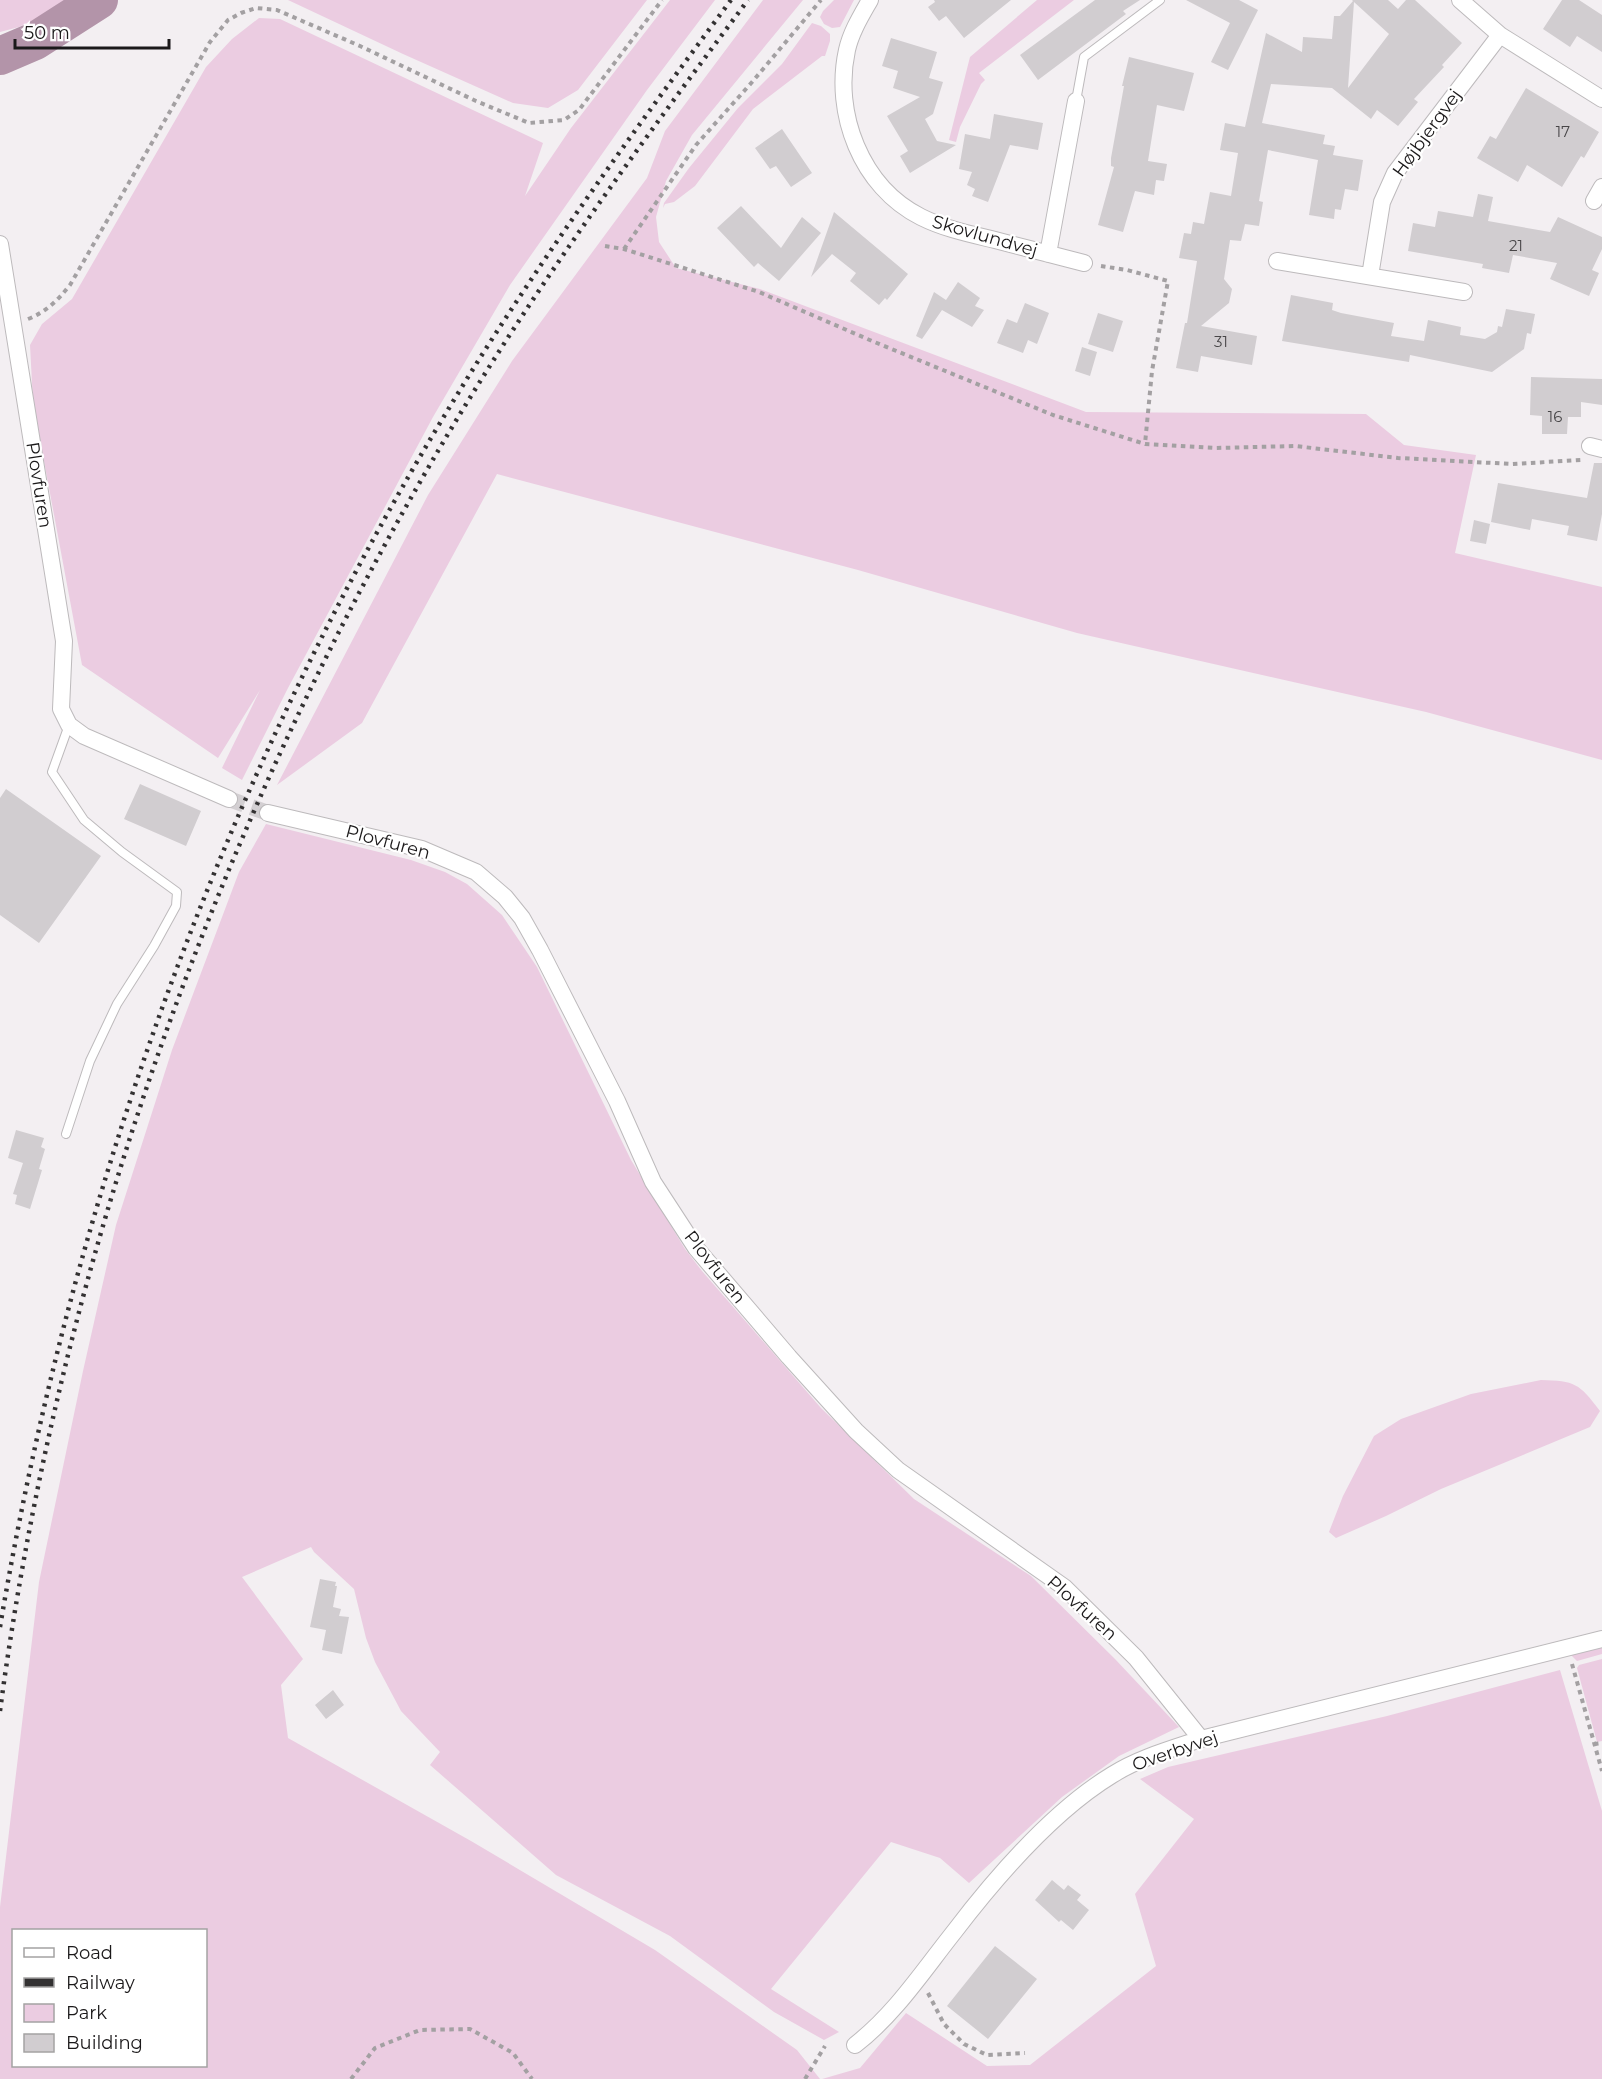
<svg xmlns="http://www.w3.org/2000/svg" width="1602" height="2079" font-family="Montserrat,sans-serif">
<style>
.green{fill:#ebcce1;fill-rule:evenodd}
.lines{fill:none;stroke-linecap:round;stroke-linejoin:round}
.river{stroke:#b394a9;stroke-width:38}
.building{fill:#d1cdd0;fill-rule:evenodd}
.minor-tunnel{stroke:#d3cfd2;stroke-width:16;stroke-dasharray:16 8;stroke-linecap:butt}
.service-casing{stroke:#bdbabc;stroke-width:10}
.minor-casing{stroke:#bdbabc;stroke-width:18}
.path{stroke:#a3a0a2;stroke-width:4;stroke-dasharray:4.5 4.5;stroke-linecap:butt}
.service{stroke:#fff;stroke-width:8}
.minor{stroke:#fff;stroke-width:16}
.rail{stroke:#333132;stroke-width:4.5;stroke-dasharray:3 6;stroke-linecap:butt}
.labels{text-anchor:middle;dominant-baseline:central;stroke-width:4.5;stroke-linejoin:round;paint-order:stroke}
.number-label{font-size:15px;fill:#484648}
.street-label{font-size:18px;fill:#1b191a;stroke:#fff}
</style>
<rect width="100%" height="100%" fill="#f3eff2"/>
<path class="green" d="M0 0H75L19 27 0 32Z
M288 0H647L578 90 548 108 513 103 403 54Z
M670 0H715L647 90 510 285 433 417 288 688 242 780 222 768 260 690 218 758 82 665 33 402 30 345 42 324 72 299 206 67 232 39 259 18 280 19 543 143 525 196 571 128Z
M763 0H803L692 135 666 181 656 217 659 242 676 268 760 289 1086 412 1366 414 1404 445 1476 455 1455 553 1602 587V760L1426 712 1077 633 858 570 497 474 362 723 277 785 428 495 512 361 647 178 665 131Z
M834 0H854L840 27 832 28 824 24 820 17 823 11Z
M1037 0H1074L979 73 985 80 981 84 960 127 956 142 949 140 970 57Z
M812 23 821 26 830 34V41L825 56H822L753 109 695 186 674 202 665 204 663 208 664 203 689 168 738 108 782 64Z
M266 824 411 860 445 872 467 884 502 915 537 967 631 1160 685 1249 702 1271 821 1408 914 1499 1031 1576 1115 1659 1179 1727 1119 1756 1062 1797 969 1883 940 1858 891 1842 771 1989 839 2032 824 2040 774 2012 670 1936 556 1875 430 1765 440 1752 401 1711 375 1662 366 1638 354 1589 314 1552 311 1547 242 1577 303 1659 281 1685 288 1738 471 1841 655 1950 797 2050 820 2079H0V1907L39 1582 83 1371 116 1225 172 1050 239 872ZM14 1930H206V2066H14Z
M1541 1380C1575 1381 1579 1383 1600 1411L1590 1427 1441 1489 1386 1516 1336 1538 1329 1532 1343 1496 1374 1436 1401 1419 1471 1394Z
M1602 1646V1654L1577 1661 1571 1655Z
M1602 1659V1741L1597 1742 1577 1668 1579 1665Z
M1560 1670 1602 1811V2079H822L860 2068 906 2013 987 2066 1030 2065 1156 1966 1135 1894 1194 1819 1140 1779 1168 1767 1387 1716Z"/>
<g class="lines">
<path class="river" d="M0 56 35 41 99 0"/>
</g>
<path class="building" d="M934 0H1011L964 38 946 16 939 21 928 7 935 2Z
M1095 0H1140L1123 11 1126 14 1038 80 1020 55Z
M1186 0H1239L1258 10 1228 70 1211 62 1230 23Z
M1352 0H1388L1398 9 1406 0H1415L1462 43 1442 65 1444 67 1414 99 1418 102 1398 126 1377 110 1371 119 1332 88 1271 84 1262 123 1325 135 1323 144 1335 146 1333 155 1363 160 1358 191 1345 189 1341 210 1335 209 1334 219 1309 215 1318 160 1268 150 1259 201 1263 202 1259 226 1245 224 1241 241 1230 240 1224 279 1232 289 1229 303 1201 326 1257 336 1252 365 1201 356 1198 372 1176 368 1185 323H1187L1197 261 1179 258 1184 233 1191 234 1193 222 1204 224 1210 192 1231 196 1238 153 1220 150 1225 123 1245 127 1266 33 1302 52 1303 37 1332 39 1334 16H1340L1353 1ZM1354 2 1389 34 1348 88Z
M1562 0H1579L1602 15V52L1577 36 1570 47 1543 29Z
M891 38 937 52 929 78 943 82 933 114 925 119 937 141 956 145 910 173 900 156 908 151 887 116 920 97 893 88 898 71 882 66Z
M1129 57 1194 73 1184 111 1157 105 1148 161 1167 164 1164 181 1156 180 1154 195 1135 191 1123 232 1098 225 1114 167 1111 166V158L1124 86H1122Z
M1526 88 1599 132 1584 158 1581 156 1562 187 1527 165 1518 182 1477 158 1490 136 1496 139Z
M994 114 1043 123 1038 150 1010 145 988 202 972 196 975 189 967 185 972 172 959 169 965 134 990 139Z
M782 129 812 173 791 187 776 166 770 169 755 148Z
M1478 194 1493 197 1488 221 1550 232 1558 217 1602 237V249L1592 270 1599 273 1589 296 1550 279 1557 263 1513 255 1509 273 1482 268 1483 264 1408 251 1413 223 1435 227 1438 211 1473 217Z
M741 206 781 248 802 217 821 233 779 281 758 263 754 267 717 228Z
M834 212 908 274 887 300 885 298 879 305 850 281 856 273 832 254 811 277Z
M958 282 980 298 975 306 984 310 972 327 942 310 922 339 916 336 934 292 946 300Z
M1291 295 1333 303 1332 310 1341 313 1394 323 1391 336 1424 341 1428 320 1461 327 1460 335 1485 339 1497 332 1498 326 1502 327 1506 309 1535 314 1531 334 1527 333 1524 349 1492 372 1410 355 1409 362 1282 341Z
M1025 303 1049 313 1037 344 1028 340 1023 353 997 343 1007 319 1017 323Z
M1098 313 1123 321 1113 352 1088 344Z
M1082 347 1097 352 1090 376 1075 371Z
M1531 377 1602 379V405L1581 402V417H1568L1567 434H1542V416L1530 415Z
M1594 463H1602V514L1597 541 1567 535 1569 526 1532 519 1530 530 1491 522 1498 483 1587 498Z
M1474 520 1490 524 1486 544 1470 541Z
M140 784 201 811 186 846 124 819Z
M6 789 101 856 39 943 0 915V798Z
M16 1130 44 1138 41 1147 45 1149 39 1169 42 1170 30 1209 15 1204 17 1195 13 1194 23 1163 8 1158Z
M320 1579 336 1582 335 1586H337L333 1607 341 1609 339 1616 349 1617 342 1654 322 1650 326 1630 310 1627Z
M333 1690 344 1705 326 1719 315 1705Z
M1052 1880 1064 1890 1068 1885 1081 1895 1077 1900 1089 1910 1073 1930 1061 1920 1059 1922 1035 1900Z
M995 1946 1037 1979 988 2039 947 2006Z"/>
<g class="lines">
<path class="minor-tunnel" d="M229 799 268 813"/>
<defs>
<path id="service" d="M1076 101 1084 57 1160 0
M66 1134 90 1061 117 1004 154 946 176 906 177 892 122 852 84 820 52 772 69 725"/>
<path id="minor" d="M870 0C861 16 851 32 847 50 833 113 861 187 921 217 945 229 970 234 995 240 1025 248 1054 255 1084 263
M1460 0 1500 35 1602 99
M1594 201 1602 187
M0 244 64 641 61 709 69 725 84 736 229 799
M1048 254 1076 101
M1277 261 1464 292
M1370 276 1382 202 1395 173 1500 35
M1590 446 1602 449
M268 813 422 849 476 872 505 897 522 918 540 950 617 1101 653 1182 696 1248 789 1357 856 1431 898 1470 1064 1587 1136 1658 1201 1739
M855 2045C895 2014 923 1971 954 1932 996 1877 1053 1811 1112 1775 1139 1758 1171 1749 1201 1739L1602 1639"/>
</defs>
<use href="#service" class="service-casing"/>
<use href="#minor" class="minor-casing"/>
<path class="path" d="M605 246 624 249 759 292 872 341 1053 415 1145 444 1216 448 1295 446 1398 458 1512 464 1581 460
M624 249 696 145 753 81 821 0
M1101 266 1127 270 1168 281 1152 371 1145 444
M28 319C46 312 58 300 70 285L210 42 228 20 241 13 256 8 277 10 360 46 476 101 529 123 564 120 579 110 662 0
M1572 1664 1602 1771
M1594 1744 1602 1743
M928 1993 944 2024 964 2044 987 2055 1025 2053
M351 2079 375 2048 420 2030 470 2029 513 2053 532 2079
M805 2079 825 2046"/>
<use href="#service" class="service"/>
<use href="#minor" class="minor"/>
<path class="rail" d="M0 1627C72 1200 219 789 443 418 530 273 630 136 731 0
M0 1711C60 1260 218 819 451 429 540 280 644 139 748 0"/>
</g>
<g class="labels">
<g class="number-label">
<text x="1563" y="131">17</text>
<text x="1516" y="245">21</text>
<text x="1221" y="341">31</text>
<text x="1555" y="416">16</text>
</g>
<g class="street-label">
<text transform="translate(1427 133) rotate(-54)">Højbjergvej</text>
<text transform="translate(985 236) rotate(16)">Skovlundvej</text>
<text transform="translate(39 485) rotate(81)">Plovfuren</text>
<text transform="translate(388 842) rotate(15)">Plovfuren</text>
<text transform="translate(715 1267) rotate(52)">Plovfuren</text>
<text transform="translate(1082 1608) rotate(42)">Plovfuren</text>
<text transform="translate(1175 1751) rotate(-19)">Overbyvej</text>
</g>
</g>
<rect x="12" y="1929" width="195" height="138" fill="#ffffff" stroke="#a4a3a3" stroke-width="1.5"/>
<rect x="24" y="1948" width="30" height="9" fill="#ffffff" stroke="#a4a3a3" stroke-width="1.5"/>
<text x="66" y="1959" font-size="18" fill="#1b191a">Road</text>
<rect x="24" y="1978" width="30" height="9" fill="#333132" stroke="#a4a3a3" stroke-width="1.5"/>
<text x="66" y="1989" font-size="18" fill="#1b191a">Railway</text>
<rect x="24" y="2004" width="30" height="18" fill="#ebcce1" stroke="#a4a3a3" stroke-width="1.5"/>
<text x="66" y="2019" font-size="18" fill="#1b191a">Park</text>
<rect x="24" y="2034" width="30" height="18" fill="#d1cdd0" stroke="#a4a3a3" stroke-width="1.5"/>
<text x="66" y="2049" font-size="18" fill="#1b191a">Building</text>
<path d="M15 39v9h154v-9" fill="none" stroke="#1b191a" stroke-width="3"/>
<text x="24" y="39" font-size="18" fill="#1b191a" stroke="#ffffff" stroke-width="4.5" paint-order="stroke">50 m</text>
</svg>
